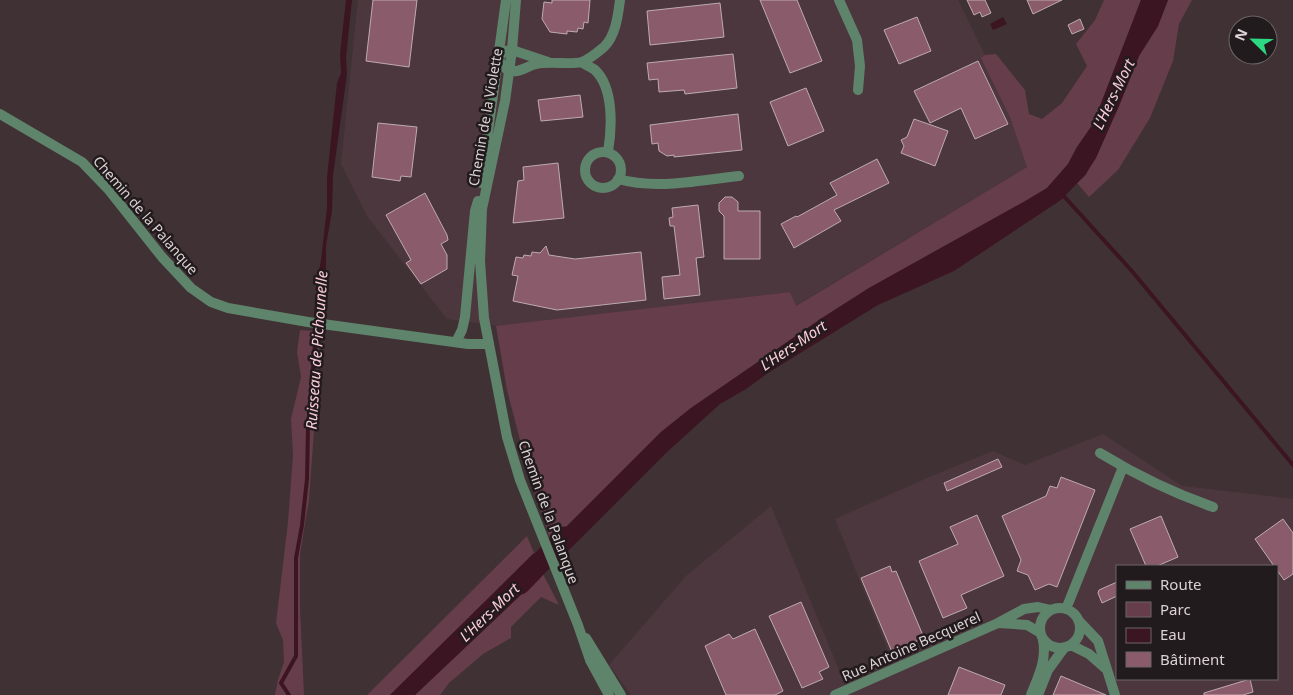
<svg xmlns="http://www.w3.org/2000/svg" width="1293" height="695" font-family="'Noto Sans',sans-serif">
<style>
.built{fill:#4d373e;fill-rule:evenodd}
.green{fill:#663d4a}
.water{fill:#3c1523}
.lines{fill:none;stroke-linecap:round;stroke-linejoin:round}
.stream{stroke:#3c1523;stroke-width:4}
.river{stroke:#3c1523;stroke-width:21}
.building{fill:#8a5b6a;stroke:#beabb0}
.minor{stroke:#5f846c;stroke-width:10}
.tertiary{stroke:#5f846c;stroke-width:10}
.labels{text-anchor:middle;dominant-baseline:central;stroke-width:5;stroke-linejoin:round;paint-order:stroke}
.street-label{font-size:14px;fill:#dbd2d4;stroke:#221b1d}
.water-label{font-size:15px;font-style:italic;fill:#fdcddb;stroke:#221b1d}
</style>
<rect width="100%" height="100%" fill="#403135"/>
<path class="built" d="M358 0H958L1037 161 795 306 790 292 500 326 447 319 367 216 341 164Z
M1103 434 1182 486 1293 499V695H631L609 665 686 576 771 506 842 677 891 658 835 519 927 478 993 451 1025 465ZM1117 566H1277V679H1117Z"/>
<path class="green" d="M1104 0H1141L1093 124 1077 147 1068 164 1047 188 1027 200 869 288 822 318 691 408 661 432 551 542 528 471 507 390 496 326 790 292 796 306 1027 167 1010 117 981 58 985 55 996 54 1025 90 1029 114 1042 119 1062 103 1087 66 1076 44 1095 20Z
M1168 0H1192L1179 24 1173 61 1150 118 1118 170 1089 197 1077 183 1086 175 1119 106 1139 56 1158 26Z
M300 330 321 332 309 500 300 554V609L304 695H275L278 680 284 662 283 640 276 623 288 522 293 455 291 419 301 377 297 352Z
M527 536 534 553 390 695H367Z
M543 574 559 605 541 597 511 627V638L483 654 449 683 440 695H415Z"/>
<path class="water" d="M346 0H352L346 58 347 74 333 176 332 211 326 246V290L324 314H314L318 290V275L321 260 327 207V177L337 83 341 73 340 54Z
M1141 0H1168L1158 26 1139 56 1119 106 1096 158 1085 175 1061 200 954 271 878 305 768 373 746 389 720 404 666 453 559 560 551 542 661 432 691 408 822 318 869 288 1027 200 1047 188 1068 164 1077 147 1093 124Z
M1003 17 1007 24 993 30 990 24Z
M534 553 543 574 415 695H390Z"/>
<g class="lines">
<path class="stream" d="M1061 193 1131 270 1293 465
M289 695 281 683 296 656V558L302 525 307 479 308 428 318 310"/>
<path class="river" d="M520 584 565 537"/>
</g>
<path class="building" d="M373 0H417L409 67 366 61Z
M552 0H590L588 23 584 22 583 29 578 28 577 32 567 31V34L550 32 542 19 544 2 552 3Z
M760 0H797L822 61 790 73Z
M967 0H985L991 13 982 17 980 12 974 15Z
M1027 0H1062L1033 14Z
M720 3 724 37 650 45 647 11Z
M917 17 931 51 899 64 884 30Z
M1080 19 1084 29 1072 34 1068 25Z
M733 54 737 88 685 94 684 90 659 92 658 79 649 80 647 63Z
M978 61 1008 124 975 139 961 108 930 123 914 91Z
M806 88 824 131 788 146 770 102Z
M580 95 583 117 541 121 538 100Z
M738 114 742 150 674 157V155L667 156 659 151 658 143 652 144 650 125Z
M914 119 948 131 935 166 901 153 904 146 901 140 907 137Z
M378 123 417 127 411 177 401 176 400 181 372 177Z
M877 159 889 183 834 210 841 221 794 248 781 224 796 216 797 217 837 195 830 183Z
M558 163 564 218 513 223 518 181 524 180 523 167Z
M425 193 447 235 448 240 441 244 447 255V269L421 284 406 263 411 260 386 215Z
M725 197H732L738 202V211H760V259H724V216L719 211V203Z
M698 205 704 257 696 258 700 295 664 299 662 277 680 275 674 226H670L669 218 673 217 672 208Z
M546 246 549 255 575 259 641 252 646 300 557 310 513 301 518 276 512 275 516 257 523 258 524 255 531 256 532 252 540 253Z
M998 459 1002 467 947 491 944 483Z
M1061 477 1095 490 1057 587 1049 584 1035 590 1028 575 1017 571 1021 560 1002 516 1046 496 1050 486 1057 488Z
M977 515 1004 576 961 595 967 608 943 618 919 561 958 544 950 527Z
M1161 516 1178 557 1157 566H1146L1130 529Z
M1283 519 1293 533V574L1284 580 1277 570V566H1274L1255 539Z
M890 566 892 572 896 571 924 638 892 652 861 578Z
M1117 582V596L1102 603 1098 593 1099 590Z
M801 602 829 667 819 672 823 679 802 688 769 616Z
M755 629 783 691 775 695H726L705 646 729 634 733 639Z
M959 667 1005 685 1001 695H948Z
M1061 676 1106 695H1053Z
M1250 679 1253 692 1243 695H1204V693Z"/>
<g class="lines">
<path class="minor" d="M839 0 857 40 860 66 858 90
M548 62 512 50 505 51 498 58C501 63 504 70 511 71 518 73 528 66 536 64 550 61 571 65 582 62 590 59 598 52 604 47 616 35 618 15 620 0
M581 62C586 65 591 67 595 70 614 88 612 128 608 152
M0 114 82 162 108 189 162 257 191 288 211 302 228 308 308 322 468 344H489
M585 170a18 18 0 1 1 36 0a18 18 0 1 1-36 0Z
M618 179C658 190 699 180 739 176
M1100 453C1136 475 1173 493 1213 507
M1040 628a20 20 0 1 1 40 0a20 20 0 1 1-40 0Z
M1066 609 1123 467
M1078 620 1098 641 1115 695
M999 623 1027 625 1039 632
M1071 645 1089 654 1105 668
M835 695 998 623 1024 609 1038 607 1051 610
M1031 695C1038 677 1047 660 1043 640
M1038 695 1048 670 1064 648"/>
<path class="tertiary" d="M516 0 512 50 505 101 482 209 480 261 484 318 507 437 520 480 578 625 590 660 609 695
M481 183 506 0
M456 342 462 330 465 317 475 211 478 201
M586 638 621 695"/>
</g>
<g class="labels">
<g class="street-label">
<text transform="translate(485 117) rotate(-80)">Chemin de la Violette</text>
<text transform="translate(146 215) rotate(49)">Chemin de la Palanque</text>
<text transform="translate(549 512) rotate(70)">Chemin de la Palanque</text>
<text transform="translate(911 646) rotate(-24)">Rue Antoine Becquerel</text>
</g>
<g class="water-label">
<text transform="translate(1113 94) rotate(-64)">L'Hers-Mort</text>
<text transform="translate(793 345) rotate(-34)">L'Hers-Mort</text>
<text transform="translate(316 350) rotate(-86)">Ruisseau de Pichounelle</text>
<text transform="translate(489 612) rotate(-44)">L'Hers-Mort</text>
</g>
</g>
<rect x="1116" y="565" width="162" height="115" fill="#221b1d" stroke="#6c6466"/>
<rect x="1126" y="581" width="25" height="8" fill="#5f846c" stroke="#6c6466"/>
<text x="1160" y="590" font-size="15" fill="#dbd2d4">Route</text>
<rect x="1126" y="602" width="25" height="15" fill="#663d4a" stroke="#6c6466"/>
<text x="1160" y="615" font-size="15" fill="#dbd2d4">Parc</text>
<rect x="1126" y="628" width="25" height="15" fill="#3c1523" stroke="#6c6466"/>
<text x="1160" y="640" font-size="15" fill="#dbd2d4">Eau</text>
<rect x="1126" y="652" width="25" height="15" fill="#8a5b6a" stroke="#6c6466"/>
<text x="1160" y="665" font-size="15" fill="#dbd2d4">Bâtiment</text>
<g transform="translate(1253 40) rotate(293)"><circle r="24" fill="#221b1d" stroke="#6c6466"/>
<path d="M0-4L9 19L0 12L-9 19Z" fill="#2dd883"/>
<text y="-8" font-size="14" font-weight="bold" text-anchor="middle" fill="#dbd2d4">N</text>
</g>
</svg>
